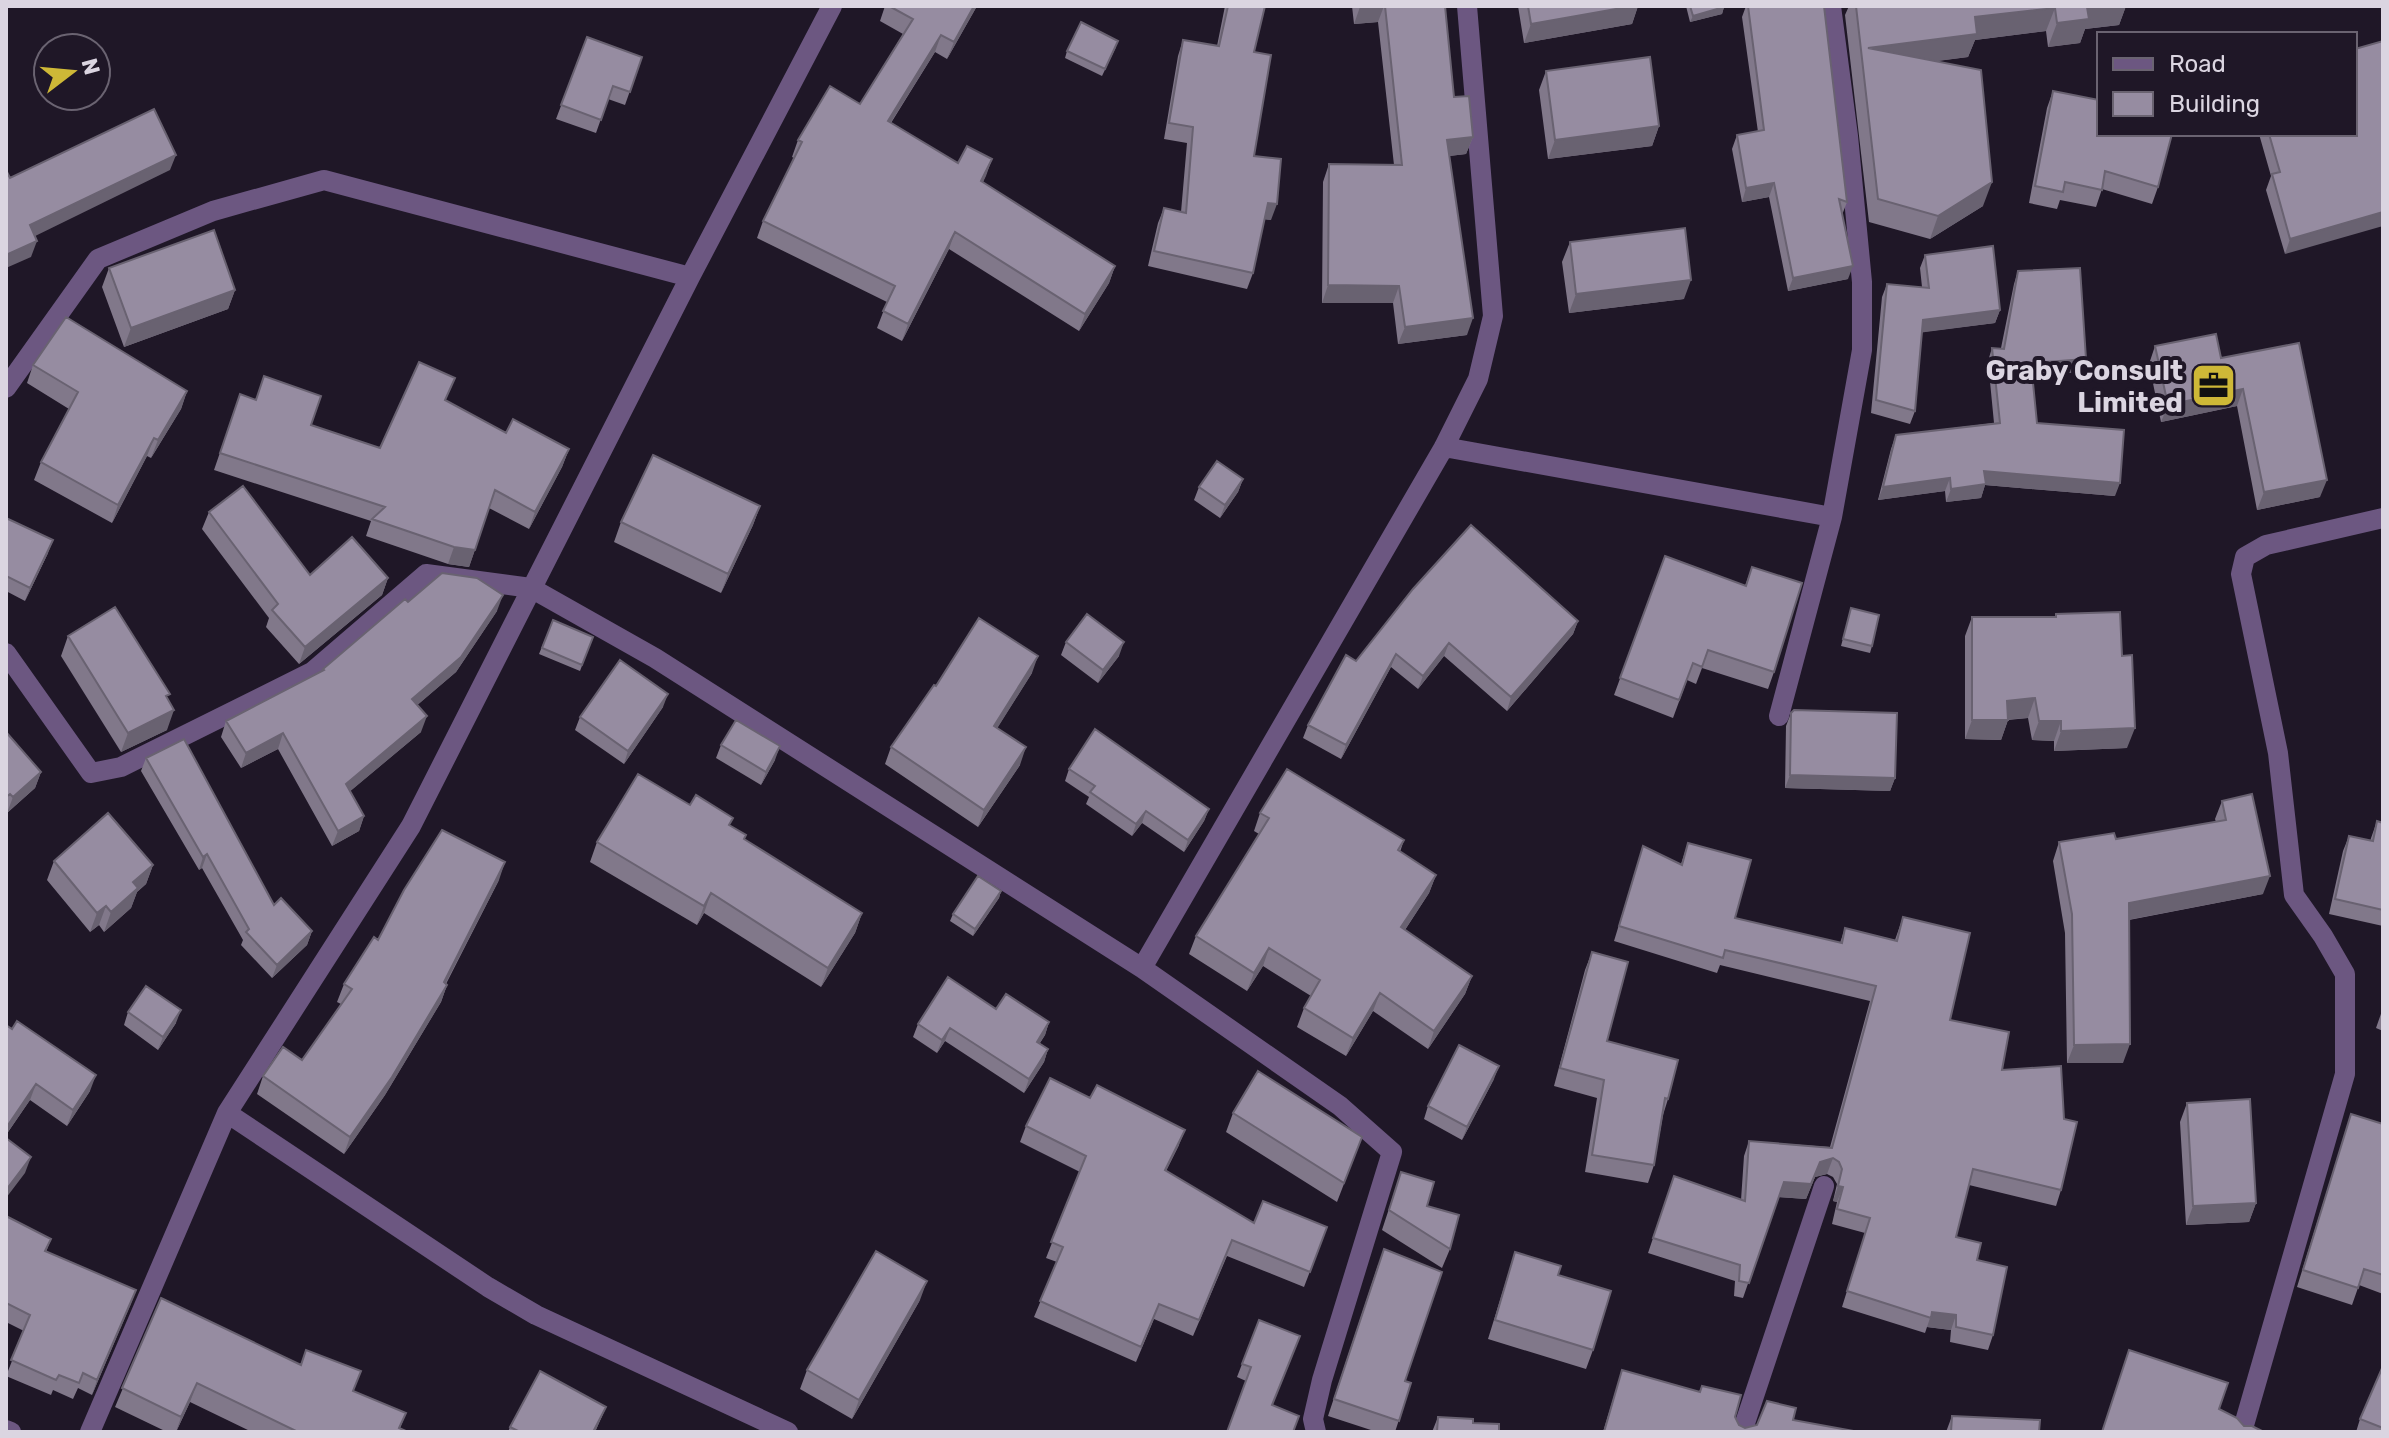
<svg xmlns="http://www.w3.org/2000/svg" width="2389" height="1438" font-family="Rubik,sans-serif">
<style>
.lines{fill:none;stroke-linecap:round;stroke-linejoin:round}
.minor{stroke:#6c5781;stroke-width:20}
.wall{fill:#81788a}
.shaded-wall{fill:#696271}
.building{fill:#968ca1;stroke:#696271;stroke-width:2}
.labels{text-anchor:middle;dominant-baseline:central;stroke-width:8;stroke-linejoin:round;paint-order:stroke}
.poi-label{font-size:28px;font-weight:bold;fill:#dbd5e1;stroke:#1f1727;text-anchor:end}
</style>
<rect width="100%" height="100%" fill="#1f1727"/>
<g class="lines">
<path class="minor" d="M6 388 98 259 213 211 324 180 690 277
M1444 447 1832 517
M6 653 91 773 121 767 312 672 426 574 531 588 655 658 1142 968 1340 1106 1392 1152 1322 1380 1313 1419 1316 1432
M1779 716 1832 517 1862 350V282L1848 136 1831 6
M1142 968 1444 447 1478 379 1493 316 1467 6
M227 1113 488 1287 536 1315 788 1432
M6 1430 11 1432
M90 1432 227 1113 411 826 690 277 832 6
M1742 1432 1824 1186
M2242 1432 2345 1074V974L2323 936 2294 895 2278 753 2241 574 2245 557 2266 545 2383 518"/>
</g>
<path class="wall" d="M885 6H977L947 59 935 52 891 123 958 163 992 159 983 182 1115 266 1109 283 1079 331 949 249 902 341 877 328 887 302 757 238 763 221 794 158 792 157 798 140 860 104 903 34 880 21Z
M1225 6H1265L1254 52V156L1271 220 1264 219 1253 273 1247 289 1148 266 1158 223 1164 208 1181 212 1187 143 1164 139 1178 56 1183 40 1217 46Z
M1352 6H1445L1454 97 1473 137 1466 154 1449 156 1467 335 1398 344 1393 303H1322L1323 182 1329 164 1394 165 1378 22 1354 24Z
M1518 6H1638L1632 24 1524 43Z
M1686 6H1724V7L1722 14 1690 22Z
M1746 6H1805L1847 202 1842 215 1848 279 1788 291 1769 197 1742 202 1732 149 1737 135 1758 132 1742 17Z
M1849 6H2126L2119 25 2085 29 2080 43 2048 47 2046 31 1975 40 1968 57 1936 61 1983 206 1930 239 1869 222 1845 15Z
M587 37 642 57 625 105 608 99 596 133 556 119Z
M1116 47 1102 76 1065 58 1067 51Z
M1546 71 1659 126 1652 146 1548 159 1539 90Z
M2053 91 2158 187 2152 204 2102 189 2096 207 2060 200 2057 209 2029 203 2047 108Z
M2259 134H2355L2285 254 2266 190 2271 176Z
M1570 242 1684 299 1569 313 1562 262Z
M1925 255 2000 310 1995 323 1922 332 1915 411 1910 424 1871 413 1882 297 1887 284 1922 287 1920 268Z
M109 268 235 290 228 309 124 347 102 287Z
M2018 271 2081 372 2032 376 2037 423 2115 496 1985 485 1981 498 1946 502 1945 491 1878 500 1891 449 1896 435 1994 423 1988 361 1992 348H2001L2014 284Z
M2155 346 2221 358 2320 497 2257 510 2237 406 2161 422 2149 364Z
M33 365 187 391 181 409 151 458 147 456 112 523 34 480 41 462 69 409 27 383Z
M240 394 311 425 380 448 446 401 506 433 569 449 562 467 529 529 489 508 469 567 448 564 366 536 371 521 214 470Z
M1243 479 1238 492 1220 518 1194 500 1199 487Z
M760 506 753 525 721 593 614 542 621 522Z
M209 512 310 575 388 578 382 595 299 664 266 627 269 618 202 529Z
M6 518 48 553 25 601 6 591Z
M1665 556 1745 586 1752 567 1774 672 1768 689 1702 668 1696 684 1687 680 1673 718 1614 695Z
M1413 589 1578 621 1573 634 1507 711 1444 656 1418 689 1391 667 1341 759 1303 738 1308 725 1356 661Z
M408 602 497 611 456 672 417 705 421 732 350 791 364 816 359 831 332 846 278 749 241 768 221 737 226 721 322 672 323 669Z
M1851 608 1872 646 1870 653 1841 646Z
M2056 614 2127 748 2054 751V741L2032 740 2028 718 2008 720 2001 740 1965 739V636L1972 617H2055Z
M553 620 593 637 580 671 539 654Z
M68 636 168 699 167 730 121 752 61 656Z
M1066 642 1119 656 1098 683 1061 655Z
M1032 673 997 728 1020 765 978 827 885 764 891 747 936 686Z
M663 707 624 764 575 730 580 717Z
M1791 713 1895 778 1890 791 1785 788 1786 726Z
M6 732 41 772 35 788 7 813Z
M721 745 775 760 761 785 716 758Z
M146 758 274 905 312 931 307 945 272 978 241 945 243 940 202 868 199 870 141 771Z
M1069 769 1209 809 1204 821 1184 852 1142 823 1132 836 1086 804 1089 797 1065 781Z
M2222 801 2263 894 2129 920 2123 1063H2067L2065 933 2053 861 2059 842 2116 839 2216 822 2215 819Z
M690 805 730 826 744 839 862 913 855 933 821 987 704 913 697 925 590 862 597 842Z
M1260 813 1404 840 1400 852 1436 875 1429 893 1405 930 1472 976 1465 994 1428 1049 1373 1011 1346 1056 1297 1027 1304 1008 1311 996 1263 966 1247 991 1189 954 1196 936 1259 834 1254 831Z
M2377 821 2383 823V926L2329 914 2343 851 2349 836 2370 841Z
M1688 843 1735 918 1840 943 1845 928 1895 940 1903 917 1950 1020 2002 1070 2061 1190 2056 1206 1969 1185 1956 1237 1977 1260 1993 1335 1988 1350 1950 1342 1951 1330 1927 1327 1925 1333 1842 1307 1865 1233 1832 1224 1837 1202 1833 1201 1837 1184 1833 1177 1827 1174 1815 1177 1806 1199 1778 1197 1743 1298 1734 1296 1735 1281 1648 1253 1674 1176 1741 1200 1744 1156 1749 1141 1830 1147 1870 1001 1720 965 1717 973 1614 941 1643 846 1681 864Z
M54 861 153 865 146 884 137 892 131 908 104 932 99 925 90 932 47 880Z
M499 880 446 984 447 985 441 1002 385 1095 344 1154 257 1094 263 1076 302 1060 341 1004 337 1002 344 984 378 940Z
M1001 891 999 898 973 936 950 921 953 914Z
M1592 952 1607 1041 1668 1099 1663 1115 1654 1165 1648 1183 1585 1172 1597 1098 1554 1086 1585 970Z
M2383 1008V1031L2376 1028Z
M996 1009 1049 1022 1045 1035 1040 1043 1048 1049 1044 1062 1024 1093 945 1041 937 1053 913 1037 918 1024Z
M128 1012 176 1023 158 1050 124 1025Z
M6 1025 90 1091 67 1126 30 1100 6 1135Z
M1494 1079 1462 1140 1424 1119 1428 1106Z
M2187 1103 2256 1203 2249 1222 2186 1225 2180 1122Z
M1233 1113 1362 1137 1337 1202 1226 1132Z
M2351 1114 2383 1124V1294L2359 1285 2352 1305 2297 1287Z
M1026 1126 1179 1145 1166 1171 1254 1223 1327 1227 1304 1287 1227 1256 1193 1336 1154 1319 1136 1362 1034 1317 1057 1262 1046 1258 1080 1172 1020 1142Z
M1401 1172 1427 1206 1450 1249 1442 1268 1382 1230Z
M6 1216 51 1239 46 1252 136 1290 92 1395 78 1388 73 1399 53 1390 51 1395 6 1376 24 1331 6 1322Z
M1515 1252 1558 1275 1593 1350 1586 1369 1488 1339Z
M1378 1265 1405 1381 1411 1383 1395 1432H1377L1328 1416Z
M161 1298 353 1391 406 1413 400 1428 408 1432H252L190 1402 176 1432H167L115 1407Z
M920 1300 852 1419 800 1389 807 1370Z
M1259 1320 1272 1406 1293 1432 1246 1381 1237 1377Z
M2383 1366V1432H2356L2360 1419Z
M1622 1370 1699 1392 1702 1386 1735 1417 1739 1425 1745 1428 1793 1420 1859 1432H1603Z
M606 1407 595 1432H508L510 1427Z
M1952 1416 2039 1432H1946Z
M1438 1417 1473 1423 1499 1432H1432Z"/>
<path class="shaded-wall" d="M974 6H977L947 59 954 42Z
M1372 6H1384L1378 22 1354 24 1360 7Z
M1633 6H1638L1632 24 1524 43 1531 24Z
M2126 6 2119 25 2085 29 2080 43 2048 47 2057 23 2087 7Z
M1724 7 1722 14 1690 22 1693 16Z
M2055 8 2046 31 1975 40 1968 57 1863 71 1868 48 1975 17Z
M941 35 935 52 881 138 888 121Z
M1659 126 1652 146 1548 159 1555 140Z
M1473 137 1466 154 1441 157 1447 140Z
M176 155 170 170 25 241 30 225Z
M992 159 986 176 975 198 981 181Z
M1992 182 1983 206 1930 239 1938 216Z
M1774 183 1769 197 1742 202 1746 188Z
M1268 203 1277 204 1271 220 1262 219Z
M2383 212V226L2285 254 2290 239Z
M955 232 949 249 902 341 908 324Z
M37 241 31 257 6 268V255Z
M1115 266 1109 283 1079 331 1085 314Z
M1853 266 1848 279 1788 291 1793 278Z
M1691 280 1684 299 1569 313 1576 294Z
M1328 285 1399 286 1393 303H1322Z
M235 290 228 309 124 347 131 328Z
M2000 310 1995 323 1918 333 1923 320Z
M1473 318 1467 335 1398 344 1405 327Z
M2086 359 2081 372 2026 376 2031 363Z
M2243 389 2237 406 2161 422 2168 405Z
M187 391 181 409 151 458 158 440Z
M154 438 147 456 112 523 118 505Z
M569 449 562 467 529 529 535 512Z
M1984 471 2120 483 2115 496 1985 485 1981 498 1946 502 1951 489Z
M1950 478 1945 491 1878 500 1883 487Z
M1243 479 1238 492 1220 518 1225 505Z
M2327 480 2320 497 2257 510 2264 492Z
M760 506 753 525 721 593 728 574Z
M53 540 48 553 25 601 30 588Z
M454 547 475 550 469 567 448 564Z
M388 578 382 595 299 664 305 647Z
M503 595 497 611 456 672 407 714 412 699Z
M1578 621 1573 634 1507 711 1511 697Z
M1124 642 1119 656 1098 683 1103 670Z
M1449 643 1444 656 1418 689 1423 676Z
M1396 654 1391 667 1341 759 1346 745Z
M1038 656 1032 673 988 743 994 726Z
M668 694 663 707 624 764 628 751Z
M2035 698 2028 718 2001 720H2008L2001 740 1965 739 1972 720 2007 701Z
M174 710 167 730 121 752 128 733Z
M427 716 421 732 341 799 346 784Z
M2039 721H2061L2054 741 2032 740Z
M2135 728 2127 748 2054 751 2061 731Z
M283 733 278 749 241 768 246 753Z
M780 746 775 760 761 785 766 772Z
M1026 747 1020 765 978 827 984 810Z
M41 772 35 788 7 813 13 797Z
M1790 775 1895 778 1890 791 1785 788Z
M1209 809 1204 821 1184 852 1188 840Z
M1146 811 1142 823 1132 836 1136 824Z
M364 816 359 831 332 846 338 831Z
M207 854 202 868 199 870 203 857Z
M505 862 499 880 437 1000 444 982Z
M153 865 146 884 137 892 131 908 104 932 111 912 133 882Z
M1436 875 1429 893 1395 945 1401 927Z
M2270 876 2263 894 2122 921 2129 903Z
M1001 891 999 898 973 936 975 929Z
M711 893 704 913 697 925 704 906Z
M106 906 99 925 90 932 97 913Z
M862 913 855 933 821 987 828 968Z
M312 931 307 945 272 978 277 965Z
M1269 948 1263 966 1247 991 1254 973Z
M1472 976 1465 994 1428 1049 1434 1031Z
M447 985 441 1002 385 1095 344 1154 350 1137Z
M1380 993 1373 1011 1346 1056 1353 1038Z
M181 1010 176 1023 158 1050 163 1037Z
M1049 1022 1045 1035 1032 1055 1037 1042Z
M950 1028 945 1041 937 1053 942 1040Z
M2130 1044 2123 1063H2067L2074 1045Z
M1048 1049 1044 1062 1024 1093 1029 1079Z
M1499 1066 1494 1079 1462 1140 1467 1127Z
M96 1075 90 1091 67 1126 73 1110Z
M36 1084 30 1100 6 1135V1128Z
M1185 1130 1179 1145 1159 1185 1165 1170Z
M31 1157 25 1173 6 1198V1190Z
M1833 1158 1827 1174 1815 1177 1806 1199 1778 1197 1784 1182 1820 1162Z
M1838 1186 1843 1187 1837 1202 1833 1201Z
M2256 1203 2249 1222 2186 1225 2193 1206Z
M927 1281 920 1300 852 1419 859 1400Z
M136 1290 130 1306 92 1395 97 1380Z
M1932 1312 1956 1315 1951 1330 1927 1327Z
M197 1383 190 1402 176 1432 181 1417Z
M606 1407 595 1432H593Z"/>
<path class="building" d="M889 6H974L954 42 941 35 888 121 958 163 967 146 992 159 981 181 1115 266 1085 314 955 232 908 324 883 311 895 286 763 221 802 142 798 140 830 86 860 104 913 19Z
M1228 6H1265L1254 52 1271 55 1254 156 1281 159 1277 204 1268 203 1253 273 1154 251 1164 208 1186 213 1193 127 1169 123 1183 40 1219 46Z
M1385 6H1445L1454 97 1469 96 1473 137 1447 140 1473 318 1405 327 1399 286 1328 285 1329 164 1402 165Z
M1528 6H1633L1531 24Z
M1690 6H1724V7L1693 16Z
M1748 6H1805L1806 7 1824 6 1847 202 1839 199 1853 266 1793 278 1774 183 1746 188 1737 135 1764 130Z
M1856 6H2092L2087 7 2089 19 2057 23 2055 8 1975 17 1977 34 1868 48 1981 70 1992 182 1938 216 1878 199Z
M1081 22 1118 41 1105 69 1067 51Z
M587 37 642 57 630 92 613 86 601 120 561 105Z
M2383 41V212L2290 239 2272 174 2280 172 2269 134H2355V49Z
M1650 57 1659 126 1555 140 1546 71Z
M2053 91 2099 100V134H2172L2158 187 2105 171 2102 190 2065 182 2063 192 2035 186Z
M154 109 176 155 30 225 37 241 6 255V170L10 178Z
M1685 228 1691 280 1576 294 1570 242Z
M214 230 235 290 131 328 109 268Z
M1993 246 2000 310 1923 320 1915 411 1876 400 1887 284 1929 288 1925 255Z
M2080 268 2086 359 2031 363 2037 423 2124 430 2120 483 1984 471 1986 484 1951 489 1950 478 1883 487 1896 435 2000 423 1992 348 2004 349 2018 271Z
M66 317 187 391 158 440 154 438 118 505 41 462 78 392 33 365Z
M2216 334 2221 358 2299 343 2327 480 2264 492 2243 389 2168 405 2155 346Z
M419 362 455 378 445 400 506 433 513 419 569 449 535 512 495 490 475 550 454 547 372 519 385 507 220 453 240 394 256 400 264 376 321 396 311 425 380 448Z
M653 455 760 506 728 574 621 522Z
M1217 461 1243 479 1225 505 1199 487Z
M243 486 310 575 352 537 388 578 305 647 272 610 278 604 209 512Z
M6 518 53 540 30 588 6 576Z
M1471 525 1578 621 1511 697 1449 643 1423 676 1396 654 1346 745 1308 725 1346 655 1356 661 1413 589Z
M1665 556 1746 586 1752 567 1802 583 1774 672 1708 650 1702 667 1693 663 1679 700 1620 678Z
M442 573 477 578 503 595 461 657 412 699 427 716 346 784 364 816 338 831 283 733 246 753 226 721 324 670 323 669 405 599 408 602Z
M115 607 170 694 166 696 174 710 128 733 68 636Z
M1851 608 1879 615 1872 646 1843 639Z
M2120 612 2122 656 2132 655 2135 728 2061 731V721H2039L2035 698 2007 701 2008 720H1972V617H2056V614Z
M1087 614 1124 642 1103 670 1066 642Z
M979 618 1038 656 994 726 1026 747 984 810 891 747 934 685 936 686Z
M553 620 593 637 582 665 542 648Z
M620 660 668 694 628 751 580 717Z
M1794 710 1897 713 1895 778 1790 775 1791 713Z
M736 720 780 746 766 772 721 745Z
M1095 729 1209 809 1188 840 1146 811 1136 824 1090 792 1095 786 1069 769Z
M6 732 41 772 13 797 10 794 6 797Z
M184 739 274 905 281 898 312 931 277 965 246 932 249 929 207 854 203 857 146 758Z
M1287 769 1404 840 1398 850 1436 875 1401 927 1472 976 1434 1031 1380 993 1353 1038 1304 1008 1320 980 1269 948 1254 973 1196 936 1269 818 1260 813Z
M638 774 690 805 696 795 733 818 729 825 746 835 744 839 862 913 828 968 711 893 704 906 597 842Z
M2252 794 2270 876 2129 903 2130 1044 2074 1045 2072 914 2059 842 2114 833 2116 839 2226 820 2222 801Z
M108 813 153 865 133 882 138 888 111 912 106 906 97 913 54 861Z
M2377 821 2383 823V910L2335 899 2349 836 2373 841Z
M442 830 505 862 444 982 447 985 392 1077 350 1137 263 1076 283 1047 302 1060 352 989 344 984 374 937 378 940 404 890Z
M1688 843 1751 860 1735 918 1842 943 1845 928 1897 941 1903 917 1970 933 1950 1020 2009 1032 2002 1070 2061 1066 2064 1119 2077 1122 2061 1190 1973 1169 1956 1237 1981 1243 1977 1260 2007 1267 1993 1335 1956 1327V1315L1932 1312 1931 1318 1847 1291 1870 1218 1837 1209 1843 1187 1838 1186 1842 1169 1839 1162 1833 1158 1820 1162 1811 1184 1784 1182 1749 1283 1739 1281 1740 1265 1653 1238 1674 1176 1745 1201 1749 1141 1832 1148 1876 986 1725 950 1723 958 1619 926 1643 846 1682 865Z
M978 876 1001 891 975 929 953 914Z
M1592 952 1628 962 1607 1041 1678 1060 1668 1099 1665 1098 1654 1165 1592 1155 1604 1080 1560 1068Z
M948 977 996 1009 1006 994 1049 1022 1037 1042 1048 1049 1029 1079 950 1028 942 1040 918 1024Z
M146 986 181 1010 163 1037 128 1012Z
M17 1021 96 1075 73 1110 36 1084 6 1128V1025L12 1029Z
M1459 1045 1499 1066 1467 1127 1428 1106Z
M1258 1071 1362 1137 1344 1183 1233 1113Z
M1050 1078 1090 1098 1097 1085 1185 1130 1165 1170 1254 1223 1263 1201 1327 1227 1310 1272 1232 1240 1199 1320 1159 1304 1141 1347 1040 1301 1063 1247 1051 1242 1086 1156 1026 1126Z
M2250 1099 2256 1203 2193 1206 2187 1103Z
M2351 1114 2383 1124V1275L2364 1269 2358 1288 2303 1270Z
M6 1138 31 1157 6 1190Z
M1401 1172 1434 1182 1427 1206 1459 1215 1450 1249 1389 1210Z
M6 1216 51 1239 45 1251 136 1290 97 1380 83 1373 79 1383 59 1375 56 1380 11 1360 30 1315 6 1303Z
M1384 1249 1442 1272 1405 1381 1411 1383 1399 1421 1334 1399Z
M876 1251 927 1281 859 1400 807 1370Z
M1515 1252 1561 1266 1558 1275 1611 1291 1593 1350 1495 1320Z
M161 1298 301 1365 306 1350 361 1371 353 1391 406 1413 399 1428 408 1432H298L197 1383 181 1417 122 1388Z
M1259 1320 1300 1336 1272 1405 1299 1416 1293 1432H1227L1251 1367 1242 1364Z
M2129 1350 2228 1383 2219 1409 2237 1418 2244 1426H2252L2264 1432H2102Z
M2383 1366V1428L2360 1419Z
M1622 1370 1700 1392 1702 1386 1741 1395 1735 1417 1739 1425 1745 1428 1757 1425 1767 1401 1796 1408 1793 1420 1859 1432H1604Z
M540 1371 606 1407 593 1432H520L510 1427Z
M1952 1416 2040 1420 2039 1432H1951Z
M1438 1417 1473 1419V1423L1499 1424V1432H1437Z"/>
<defs>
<symbol id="office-square" viewBox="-11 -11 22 22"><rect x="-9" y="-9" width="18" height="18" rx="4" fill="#ceb837" stroke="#1f1727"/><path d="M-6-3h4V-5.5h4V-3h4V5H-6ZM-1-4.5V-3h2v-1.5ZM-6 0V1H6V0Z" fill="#111"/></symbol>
</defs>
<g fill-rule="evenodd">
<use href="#office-square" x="2188" y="360" width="51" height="51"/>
</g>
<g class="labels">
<g class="poi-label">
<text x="2183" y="370">Graby Consult<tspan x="2183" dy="32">Limited</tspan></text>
</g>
</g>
<rect width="2389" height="1438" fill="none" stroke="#dbd5e1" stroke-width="16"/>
<rect x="2097" y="32" width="260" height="104" fill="#1f1727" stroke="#6a6371" stroke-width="2"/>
<rect x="2113" y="58" width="40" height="12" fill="#6c5781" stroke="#6a6371" stroke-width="2"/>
<text x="2169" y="72" font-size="24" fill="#dbd5e1">Road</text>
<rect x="2113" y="92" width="40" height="24" fill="#968ca1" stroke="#6a6371" stroke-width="2"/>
<text x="2169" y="112" font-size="24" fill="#dbd5e1">Building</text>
<g transform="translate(72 72) rotate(74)"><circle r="38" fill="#1f1727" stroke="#6a6371" stroke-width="2"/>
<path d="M0-6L14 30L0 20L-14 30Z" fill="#ceb837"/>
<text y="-12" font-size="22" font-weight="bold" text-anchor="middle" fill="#dbd5e1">N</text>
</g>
</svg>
